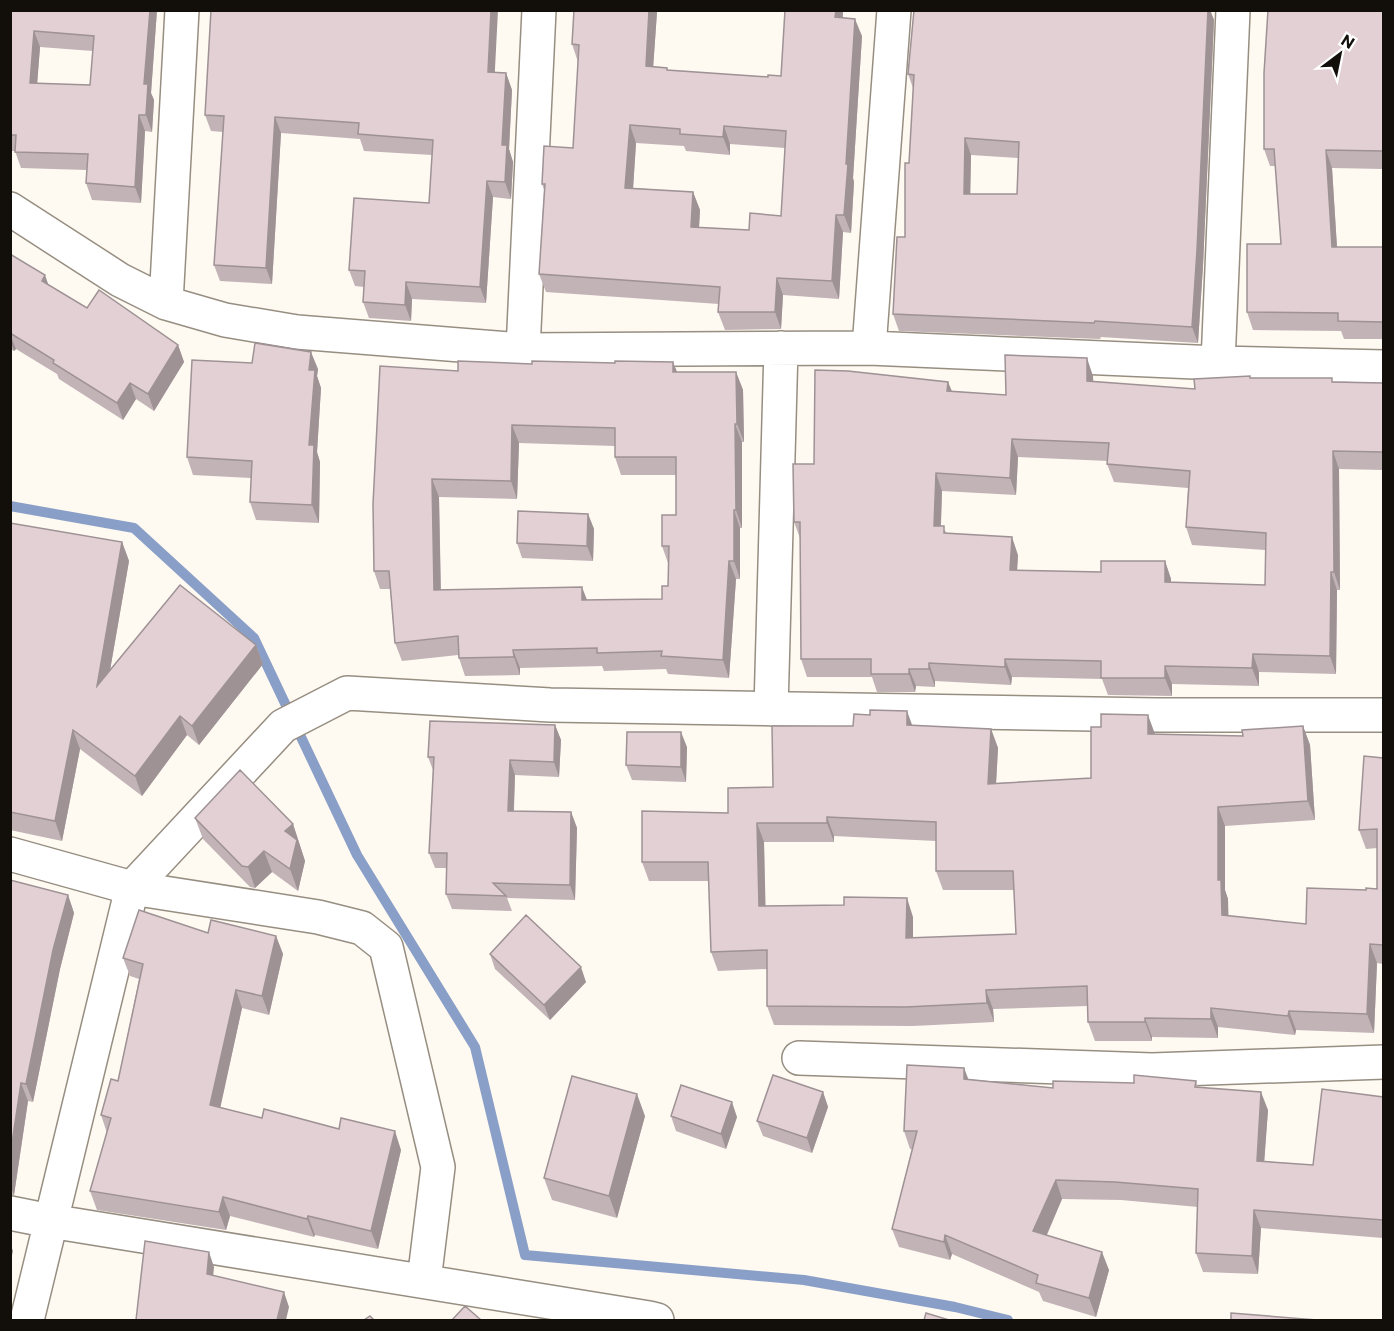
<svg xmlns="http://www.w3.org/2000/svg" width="1394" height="1331" font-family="Commissioner,sans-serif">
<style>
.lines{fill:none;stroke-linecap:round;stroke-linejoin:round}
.stream{stroke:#8a9fc7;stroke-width:10}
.minor-casing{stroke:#978e82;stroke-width:36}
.minor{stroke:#fff;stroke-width:33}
.wall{fill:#c2b3b7;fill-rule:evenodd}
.shaded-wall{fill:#9e9295}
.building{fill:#e2d0d5;stroke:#9e9295;stroke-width:1.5;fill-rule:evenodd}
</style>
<rect width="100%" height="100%" fill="#fef9f1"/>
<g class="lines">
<path class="stream" d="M10 506 134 528 254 638 357 855 475 1047 525 1255 804 1280 955 1307 1008 1320"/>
<defs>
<path id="minor" d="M10 209 120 280 166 303 225 320 297 332 523 350 869 348 1218 363 1384 367
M166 303 182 10
M869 348 894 10
M523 350 539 10
M1218 363 1233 10
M771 709 781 348
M10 854 132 888 318 917 362 928 386 947 438 1167 424 1281
M799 1058 1152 1070 1384 1062
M10 1213 50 1221 649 1318 657 1320
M27 1320 132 888 283 726 347 693 550 705 1156 715H1384"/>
</defs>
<use href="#minor" class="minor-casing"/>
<use href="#minor" class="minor"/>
</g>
<path class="wall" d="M10 10H157L151 93 154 100 152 132 145 131 141 203 92 200 86 183 87 170 21 168 15 151H10ZM40 47 93 51 90 85 37 83Z
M785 10H843V18L862 36 853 178 854 182 851 233 843 232 839 299 783 295 781 329 725 330 718 312 719 304 546 292 539 274 544 190 542 184 573 148 578 62 572 44 657 12 653 67 667 68 668 70 768 77 781 76ZM636 143 684 146 686 151 730 155V144L785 148 781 216 749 230 699 227 700 210 693 192 633 188Z
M914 10H1210L1214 20 1203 266 1198 343 1101 337 1100 339 899 331 893 314 905 237 913 88 908 74ZM971 155 1018 158 1017 194H970Z
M1383 10V169L1332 168 1337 247H1383V339H1344L1341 331 1253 330 1247 312 1281 244 1276 166H1270L1264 149Z
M494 73H506L512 90 509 149 513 162 511 199 493 197 486 303 412 299 411 321 369 318 363 302 364 287 355 286 349 270 429 203 432 155 364 151 360 139 281 133 272 284 220 281 214 265 223 132 211 131 205 115Z
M10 254 49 286 87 308 178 345 184 362 154 411 136 399 123 420 59 379 57 374 16 349 14 351 10 349Z
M673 362 677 372H736L743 390 744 442H742V528H740V579H736L729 678 668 674 666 669 604 671 602 666 520 668V675L465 676 458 655 402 661 395 643 390 589H380L374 571 458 371 532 364ZM519 443 615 446V457L621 475H676V515L662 546 668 563V586L662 599 587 600 441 590 439 497 517 499Z
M318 369 317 376 321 388 317 452 320 462 319 523 256 520 250 502 251 478 193 475 187 457Z
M1093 376V382L1195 389 1251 378 1383 383V470L1339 469 1340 590H1337L1336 674 1259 672V686L1172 684V696L1108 695 1102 679 1012 677 1011 685 935 681V687L916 686 915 692H877L872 677H807L801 659 800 538 794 522 814 464 948 382 952 391 1006 395ZM1018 457 1108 461 1107 464 1114 482 1188 488 1186 527 1192 545 1265 550V585L1171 583V579L1165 561 1101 572 1017 570 1018 555 947 533 941 526 942 491 1016 495Z
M588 514 594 529 593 561 522 558 517 543Z
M10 523 122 542 129 561 110 670 256 645 263 664 199 745 187 735 142 796 80 749 62 841 10 830Z
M555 725 561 740 559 777 515 775 514 811 571 812 577 828 575 900 507 898 512 911 452 909 446 894 447 868H435L429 853 433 770 428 757Z
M913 726 991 729 998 748 996 783 1091 778 1155 734 1243 736 1303 726 1310 745 1315 820 1225 826V890L1228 899V916L1306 924 1366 890 1377 889V848L1366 849 1359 830 1383 758V964L1377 963 1374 1033 1296 1030 1295 1035 1218 1027V1038L1152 1037V1041H1095L1088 1022 1087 1006 993 1009 994 1022 913 1026 774 1025 767 1006V969L718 971 711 952 709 881H649L642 862 773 787ZM834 836 936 841V871L943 890H1014L1016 934 913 938V917L765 906 764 842H834Z
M687 747 686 782 632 780 626 765Z
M195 818 293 824 305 861 298 891 272 872 255 888 250 887 203 839Z
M10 880 68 895 74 913 60 969 33 1102 28 1101 14 1195H10Z
M208 933 276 936 283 954 269 1015 242 1008 220 1107 262 1118 401 1150 378 1249 315 1235 314 1237 230 1216 226 1230 97 1210 90 1191 107 1133 101 1115 118 1081 139 979 130 976 123 958Z
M490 954 586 982 550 1020 495 969Z
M964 1068 968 1079 1053 1088 1196 1081 1198 1088 1268 1110 1264 1161 1313 1165 1383 1097V1238L1261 1228 1258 1274 1203 1272 1196 1253 1198 1207 1121 1200 1062 1199 1047 1235 1109 1270 1096 1317 1043 1301 1039 1292 952 1254 950 1260 899 1247 892 1229 912 1149H910L904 1131Z
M823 1092 828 1107 812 1153 763 1136 757 1121Z
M645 1116 617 1218 552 1200 544 1178Z
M671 1116 737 1117 726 1149 676 1131Z"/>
<path class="shaded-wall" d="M150 10H157L151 93 154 100 152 132 146 115 144 84Z
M491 10H498L494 88 488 72Z
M649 10H656L657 12 652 84 646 66Z
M836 10H843L842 35 835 17Z
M1208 10H1210L1214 20 1203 266 1198 343 1192 327Z
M855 19 862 36 853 178 854 182 851 233 844 215 846 164Z
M34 31 40 47 36 99 30 83Z
M506 73 512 90 509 149 513 162 511 199 505 182 502 145Z
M139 115 145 131 141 203 135 187Z
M275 117 281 133 272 284 266 268Z
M630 125 636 143 632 205 625 188Z
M724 126 730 144V155L723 137Z
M965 138 971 155 970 211 964 194Z
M1326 150 1332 168 1338 264 1332 247Z
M487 181 493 197 486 303 480 287Z
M693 192 700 210 698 244 691 227Z
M836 215 843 232 839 299 832 281Z
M45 275 51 292 42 281Z
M777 278 783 295 781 329 775 312Z
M406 282 412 299 411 321 405 305Z
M10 334 16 349 14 351 10 341Z
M178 345 184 362 154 411 148 394Z
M311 352 318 369 317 376 321 388 317 452 320 462 319 523 312 505 309 445V370Z
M1087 358 1093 376 1094 399 1087 381Z
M673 362 680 380 673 372Z
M736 372 743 390 744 442 737 424Z
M948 382 955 400 947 391Z
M130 383 136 399 123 420 117 403Z
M735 424 742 442V528L736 510Z
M512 425 519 443 517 499 511 481Z
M1012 439 1018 457 1016 495 1010 478Z
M1333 451 1339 469 1340 590 1334 572Z
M936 473 942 491 940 544 934 526Z
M432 479 439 497 441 608 434 590Z
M734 510 740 528V579L734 561Z
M588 514 594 529 593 561 587 546Z
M1012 537 1018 555 1016 588 1010 570Z
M122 542 129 561 104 705 97 686Z
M729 561 736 579 729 678 723 660Z
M1165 561 1171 579V600L1165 582Z
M1331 572 1337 590 1336 674 1330 656Z
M582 587 589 605 582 600Z
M256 645 263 664 199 745 192 726Z
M513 650 520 668V675L514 657Z
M1253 654 1259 672V686L1252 668Z
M1005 659 1012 677 1011 685 1005 667Z
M929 663 935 681V687L929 669Z
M1165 666 1172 684V696L1165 678Z
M909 669 916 686 915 692 909 674Z
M907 711 914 730 907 725Z
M1148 715 1155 734H1148Z
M180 716 187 735 142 796 135 776Z
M555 725 561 740 559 777 554 762Z
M1303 726 1310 745 1315 820 1308 801Z
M991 729 998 748 995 803 988 784Z
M73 730 80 749 62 841 55 821Z
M681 732 687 747 686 782 681 767Z
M510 760 515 775 513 826 508 811Z
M1218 807 1225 826V890L1228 899 1229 934 1222 915 1218 880Z
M571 812 577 828 575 900 570 885Z
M827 817 834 836V842L827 823Z
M757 823 764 842 766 925 759 906Z
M293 824 305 861 298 891 290 869 285 831Z
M264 851 272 872 255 888 248 867Z
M68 895 74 913 60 969 33 1102 26 1084 53 950Z
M907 898 913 917V957L906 938Z
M276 936 283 954 269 1015 262 996Z
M1370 944 1377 963 1374 1033 1367 1014Z
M581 967 586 982 550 1020 544 1005Z
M236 990 242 1008 217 1123 210 1105Z
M986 990 993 1009 994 1022 987 1003Z
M1211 1008 1218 1027V1038L1211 1019Z
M1289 1011 1296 1030 1295 1035 1288 1016Z
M1145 1018 1152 1037V1041L1145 1022Z
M964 1068 971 1086 964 1079Z
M21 1083 28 1101 14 1195 10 1185V1156Z
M823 1092 828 1107 812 1153 807 1138Z
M1261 1092 1268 1110 1263 1179 1257 1161Z
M637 1094 645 1116 617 1218 609 1196Z
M732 1102 737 1117 726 1149 721 1134Z
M395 1131 401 1150 378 1249 371 1231Z
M1056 1180 1062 1199 1040 1250 1033 1231Z
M223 1197 230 1216 226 1230 219 1212Z
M1254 1210 1261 1228 1258 1274 1252 1256Z
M308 1216 315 1235 314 1237 307 1219Z
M945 1235 952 1254 950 1260 944 1242Z
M10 1243 13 1251 10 1264Z
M209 1252 214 1267 212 1289 207 1274Z
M1102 1252 1109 1270 1096 1317 1089 1298Z
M284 1292 289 1307 286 1320H277Z"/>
<path class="building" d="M10 10H150L144 84H148L146 115H139L135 187 86 183 88 154 15 152 16 135H10ZM34 31 94 36 90 85 30 83Z
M211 10H491L488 72 506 73 502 145H507L505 182 487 181 480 287 406 282 405 305 363 302 365 271 349 270 354 198 429 203 433 140 358 134 359 123 275 117 266 268 214 265 224 116 205 115Z
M574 10H649L646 66 667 68V70L768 77V75L781 76 785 10H836L835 17 855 19 846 164H848L844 215H836L832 281 777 278 775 312H718L720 287 539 274 545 184H542L544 146 573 148 579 45 572 44ZM630 125 680 129V134L723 137 724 126 786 131 781 216 750 213 749 230 691 227 693 192 625 188Z
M914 10H1208L1197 250 1192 327 1095 321 1094 323 893 314 897 237H905V163H909L914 75 908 74ZM965 138 1019 142 1017 194H964Z
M1268 10H1383V151L1326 150 1332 247H1383V322L1338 321V313L1247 312V244H1281L1274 149H1264V73Z
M10 254 45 275 42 281 87 308 99 290 178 345 148 394 130 383 117 403 53 363 54 360 10 333Z
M255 343 311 352 309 370H315L309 445H314L312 505 250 502 252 461 187 457 192 360 252 363Z
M1005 355 1087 358V381L1195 389 1194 379 1250 376V378H1332V382L1383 383V452L1333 451 1334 572H1331L1330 656 1253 654 1252 668 1165 666V678H1101V661L1005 659V667L929 663V669H909V674H871V659H801L800 522H794L793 464H814L815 370 848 371 948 382 947 391 1006 395ZM1012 439 1109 443 1107 464 1190 471 1186 527 1266 533 1265 585 1165 582V561H1101V572L1010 570 1012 537 944 533V526H934L936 473 1010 478Z
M458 361 532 364V361L615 363V361L673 362V372H736L737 424H735L736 510H734V561H729L723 660 661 656 662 651 597 653V648L513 650 514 657 459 658 458 636 395 643 389 571H374L373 504 380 366 458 371ZM512 425 615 428V457H676V515H662V546H669L668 586H662V599L582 600V587L434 590 432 479 511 481Z
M518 511 588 514 587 546 517 543Z
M10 523 122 542 97 686 180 585 256 645 192 726 180 716 135 776 73 730 55 821 10 812Z
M870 710 907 711V725L991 729 988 784 1091 778V727H1101V714L1148 715V734L1243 736 1242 730 1303 726 1308 801 1218 807V880H1221L1222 915 1306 924 1307 888 1366 890V888L1377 889V829L1359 830 1364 756 1383 758V945L1370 944 1367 1014 1289 1011 1288 1016 1211 1008V1019L1145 1018V1022H1088L1087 986 986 990 987 1003 906 1007 767 1006V950L711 952 708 862H642V811L728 813V788L773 787 772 726H853L854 714 870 715ZM827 817 936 822V871H1013L1016 934 906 938 907 898 844 897V905L759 906 757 823H827Z
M430 721 555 725 554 762 510 760 508 811 571 812 570 885 493 883 506 896 446 894 447 853H429L434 757H428Z
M627 732H681V767L626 765Z
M240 770 293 824 285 831 297 840 290 869 264 851 248 867 242 866 195 818Z
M10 880 68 895 53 950 26 1084 21 1083 10 1156Z
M139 910 208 933 211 920 276 936 262 996 236 990 210 1105 262 1118 264 1109 339 1129 341 1118 395 1131 371 1231 308 1216 307 1219 223 1197 219 1212 90 1191 111 1118 101 1115 111 1079 118 1081 143 964 123 958Z
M526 915 581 967 544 1005 490 954Z
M907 1065 964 1068V1079L1053 1088V1081L1134 1083V1075L1196 1081 1195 1087 1261 1092 1257 1161 1313 1165 1322 1089 1383 1097V1220L1254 1210 1252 1256 1196 1253 1198 1189 1115 1182 1056 1180 1033 1231 1102 1252 1089 1298 1036 1283 1038 1275 945 1235 944 1242 892 1229 917 1131H904Z
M773 1075 823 1092 807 1138 757 1121Z
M572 1076 637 1094 609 1196 544 1178Z
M681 1085 732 1102 721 1134 671 1116Z
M145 1241 209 1252 207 1274 284 1292 277 1320H136Z
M465 1306 481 1320H452Z
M926 1313 949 1320H924Z
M1231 1313 1317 1320H1231Z
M370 1316 374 1320H364Z"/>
<rect width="1394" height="1331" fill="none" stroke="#120f0b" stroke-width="24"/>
<g transform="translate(1340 54) rotate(32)" stroke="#ffffff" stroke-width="4.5" paint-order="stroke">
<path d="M0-4.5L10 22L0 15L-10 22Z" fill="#120f0b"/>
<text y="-9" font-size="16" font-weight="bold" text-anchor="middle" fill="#120f0b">N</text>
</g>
</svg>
